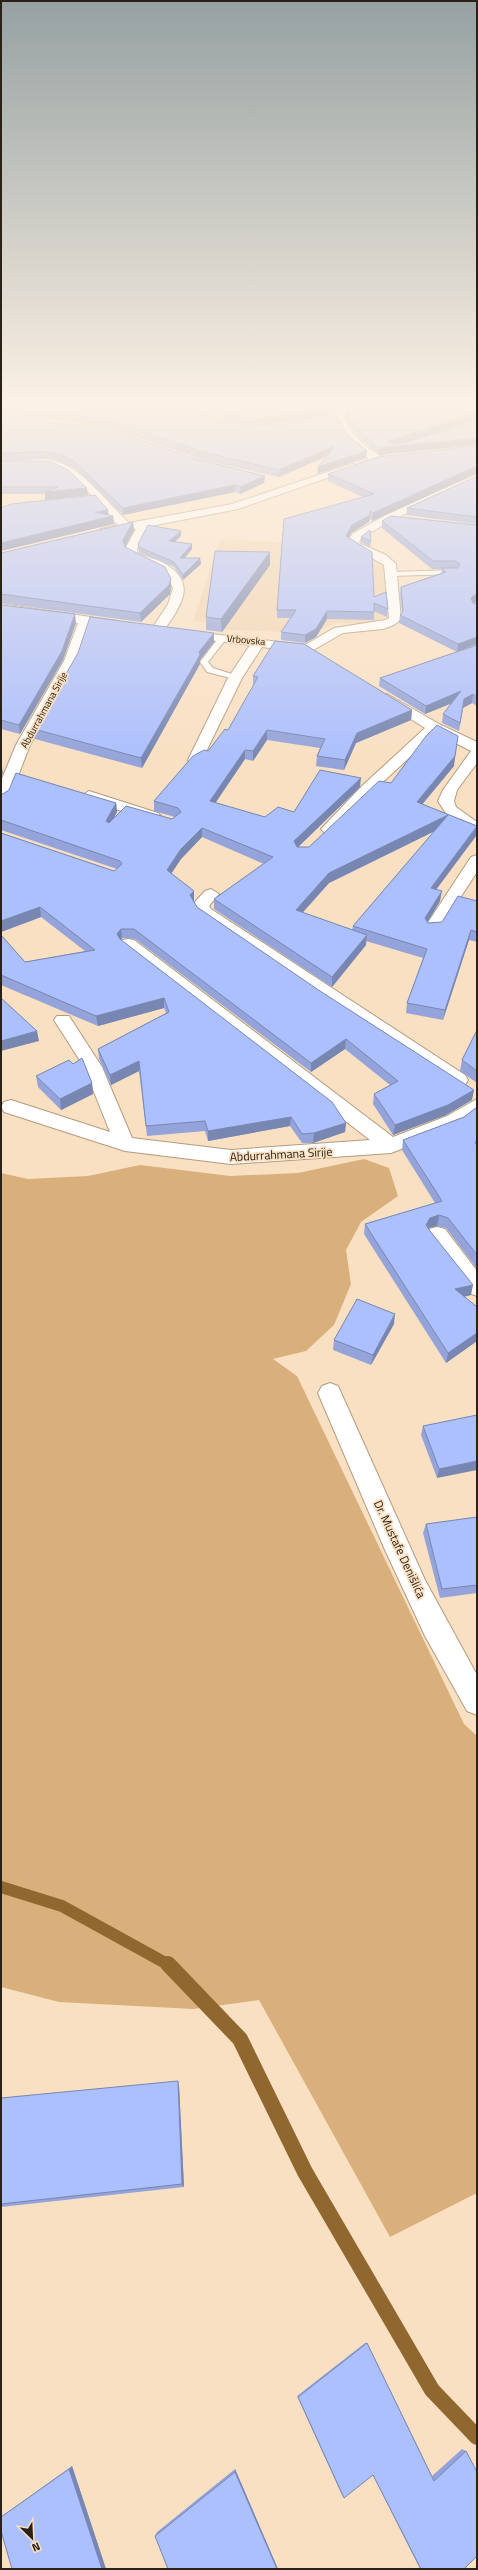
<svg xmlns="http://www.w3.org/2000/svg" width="478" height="2570" font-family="'Titillium Web',sans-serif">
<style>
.built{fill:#f1d4b1}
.green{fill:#d9b07c}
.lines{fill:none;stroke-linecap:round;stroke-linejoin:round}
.stream-far1{stroke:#90672e;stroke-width:12}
.stream{stroke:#90672e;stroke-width:16}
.lane-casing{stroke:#b29b7f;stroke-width:2}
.street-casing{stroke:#b29b7f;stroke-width:2}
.lane{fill:#fff;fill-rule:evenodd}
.street{fill:#fff;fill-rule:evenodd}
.wall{fill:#94a4da;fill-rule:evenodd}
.shaded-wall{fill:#7886b2}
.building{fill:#acbffe;stroke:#7886b2}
.labels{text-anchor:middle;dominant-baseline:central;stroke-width:3.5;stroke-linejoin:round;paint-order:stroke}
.far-street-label{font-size:10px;fill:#2b2217;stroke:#f9e0c3}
.street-label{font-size:12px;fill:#2b2217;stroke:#f9e0c3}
</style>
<rect width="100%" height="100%" fill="#f9e0c3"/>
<path class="built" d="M220 539 340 546 379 561 383 563 388 617 371 623H336L310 633 207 629 208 622 193 621Z"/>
<path class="green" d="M364 1159 389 1168 398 1196 361 1222 346 1250 351 1284 334 1325 306 1351 273 1359 297 1376 464 1724 477 1736V2193L390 2237 259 2000 193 2009 59 2002 1 1987V1173L28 1179 88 1176 140 1165 230 1176 298 1173Z"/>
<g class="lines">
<path class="stream-far1" d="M1 1887 62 1906 169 1965"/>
<path class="stream" d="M168 1964 240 2039 305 2172 432 2390 477 2437"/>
<defs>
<path id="lane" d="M454 570 458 572 457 574 391 576 387 574 391 572Z
M220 636 227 638 208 662 213 668 238 676V680L207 672 200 662Z"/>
<path id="street" d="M349 403H363L346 411C340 425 362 443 372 451L405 442 410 445 409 447 378 456 381 460 380 462H372C356 448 339 435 335 412L340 407Z
M41 458C80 461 102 498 129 523L232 504 352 464 361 466 238 509 151 526 142 536 137 549 138 553C146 557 156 559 164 563 200 584 179 608 162 633L157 634 151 630 168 604 173 588 166 575 127 555 125 549 136 529 101 533V529L118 525C98 506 77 470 48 465 32 463 16 466 1 468V462Z
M477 474V481L392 520 361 538 359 542 361 544 386 555 396 564 401 619 394 625 383 629 343 633 308 653 262 647 242 678 202 760 195 764 190 763 188 760 228 678 250 645 184 637 179 636 178 633 179 630 305 645 334 628 385 620 389 618 384 565 349 545 347 543 352 534 384 516Z
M1 604 118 621 124 625 118 629 90 625 78 661 30 745 9 799 1 804V781L16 745 64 661 78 623 1 612Z
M387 694 439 724 477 742V763L457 790 454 801 456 807 477 822V835L471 833 445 812 438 801 443 790 471 751 436 733 372 792 334 832H324L321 829 362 786 425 728 382 701 380 698 382 695Z
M89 791 158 813 161 816 153 821 84 799 81 796Z
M477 855V872L441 927 439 931H427L425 927 471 857Z
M211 889 219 894 209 906 211 909 465 1075 468 1080 465 1085 458 1086 451 1085 198 916 192 905 205 891Z
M128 939 134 940 393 1137 447 1116 477 1099V1115L461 1126 391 1153 231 1164 125 1151 4 1112 1 1107 4 1102 11 1100 110 1132 84 1067 54 1020 57 1016H69L102 1067 132 1138 231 1150 370 1140 122 948 119 944 122 940Z
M437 1227 445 1229 477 1271V1296L469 1293 429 1241 426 1235 429 1229Z
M330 1383 338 1386 425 1580 477 1675V1715L467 1711 425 1636 385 1550 318 1393 322 1386Z"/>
</defs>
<use href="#lane" class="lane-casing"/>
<use href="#street" class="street-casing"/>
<use href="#lane" class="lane"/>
<use href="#street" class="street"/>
</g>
<path class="wall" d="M1 403 189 405 217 419 251 425H256L231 422 194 404 191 403H345L342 404 335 413 310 419 259 425 349 436 367 451 366 458 317 474 326 456 279 477 203 460 105 426 30 417 265 476 264 483 240 494 235 492 123 515 75 469 62 463 47 459 1 461Z
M477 403V420L412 441 477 422V445L378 455 357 435 348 423 347 412 348 405Z
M477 446V473L372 521 370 519 369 522 351 533 349 537 374 597 388 609 387 617 374 611V620L327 619 316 637 305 643 281 640V632L291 618H277V610L363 497 328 481V474Z
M1 461 88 495 45 500V494H1Z
M477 476V524L406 515 407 508Z
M382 521 477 525 473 603 457 652 399 623 400 615 402 613 400 595 401 587 441 573 442 569H432L382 528Z
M133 522 134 530 125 547 171 579V588L170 594 141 622 1 603V553Z
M181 536 175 542 192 549 185 558H200L201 564 183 580 174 567 139 552 138 544Z
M361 537 371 541 370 547 361 542Z
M270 552V565L222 632 206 630V617Z
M1 605 76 623 63 660 20 734 1 729Z
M214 642 200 660V664L142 768 35 739 34 729Z
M477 645V706L472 703 463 708 459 731 442 723 443 714 452 703 425 714 379 686 380 678Z
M253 676 412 710 411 720 356 743 344 770 316 766 317 756 320 748 267 740 253 761 245 759 215 803 265 817 294 812 360 787 298 847H309L391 783 454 766 422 804 477 826 476 836 436 889 440 901 428 921V923L442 922 477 901V942L469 940 443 1020 406 1013 407 1003 423 958 366 941V945L332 987 214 909V899L264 864 202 837 181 859 171 874 194 901 197 907 472 1100 446 1115 393 1135 373 1104 374 1094 390 1085 345 1049 311 1072 135 939 122 938 121 940 346 1123 345 1132 313 1143H302L290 1126 208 1141 205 1131 147 1136 139 1071 111 1085 99 1059 98 1049 166 1013 164 1008 98 1026 1 985V935L25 962 85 951 41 917 1 932V833L114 871 117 869 1 830V795L116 803 117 812 114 818 172 819 175 817 154 811V801L208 751 228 730 253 686ZM435 831 353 926 352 930 302 913 329 883Z
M477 1030V1083L460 1071 462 1060Z
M36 1076 92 1083 93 1094 61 1110 38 1087Z
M477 1107V1269L446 1228 437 1226 428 1228 471 1295 464 1297 477 1307V1341L446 1363 364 1234 365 1224 435 1203 402 1150 403 1140 464 1117Z
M394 1324 371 1365 333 1350 334 1340Z
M477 1415 437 1478 421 1435 423 1426Z
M477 1517V1593L440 1598 423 1533 426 1524Z
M179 2085 184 2187 1 2207V2107Z
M365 2343H367L432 2476 462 2449 466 2451 464 2569H420L373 2475 342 2495 297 2396Z
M72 2466 106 2569H12L1 2531V2517Z
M235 2469 278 2569H168L155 2536 157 2532Z"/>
<path class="shaded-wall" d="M337 403H345L342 404 335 413 310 419 257 425V419Z
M477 413V420L392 447 477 438V445L378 455 379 448 388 441Z
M335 446 334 453 279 477V470Z
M367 451 366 458 317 474 318 467Z
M477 466V473L372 521 373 513Z
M265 476 264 483 240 494V487Z
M235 485V492L123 515V508Z
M87 488 88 495 45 500V492Z
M108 510 109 517 113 516 114 524 1 551V543L95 512Z
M370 515 369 522 351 533 346 543V536L352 525Z
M133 522 134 530 124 548 123 540Z
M181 531V536L169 546V541Z
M192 544V549L180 563V558Z
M270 552V565L222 632 221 619Z
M200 558 201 564 183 580V575Z
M171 579V588L170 594 141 622 140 613Z
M477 593V601L470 606 471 598Z
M327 611V619L316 637 305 643V635Z
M75 614 76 623 63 660 20 734 19 725Z
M214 633V642L200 660V664L142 768 141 758 199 652Z
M477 637V644L457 652 458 644Z
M461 691 460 700 425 714 426 706Z
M473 694 472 703 463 708 459 731 464 699Z
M412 710 411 720 356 743 344 770 345 760 357 733Z
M267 730V740L253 761V751Z
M458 736 454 766 416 812 417 802Z
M245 750V759L210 811V801Z
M1 763 3 773 1 777Z
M361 778 360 787 294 851V841Z
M116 803 117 812 107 830 106 821Z
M448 815 447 825 329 883 296 920V910L329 873Z
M477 827 476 836 430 898 431 888Z
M202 828V837L181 859 167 880V870L181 849Z
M194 891V901L191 905 190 895Z
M442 891 440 901 424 928 425 918Z
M40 907 41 917 1 932V921Z
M121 929 122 938 118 944 117 934Z
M471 930 469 940 443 1020 445 1010Z
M367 935 366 945 332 987V977Z
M164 998V1008L98 1026 96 1016Z
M37 1031 39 1041 1 1051V1041Z
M346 1039 345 1049 311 1072V1063Z
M139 1061V1071L111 1085 110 1075Z
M92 1083 93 1094 61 1110 60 1099Z
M474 1090 472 1100 446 1115 393 1135 395 1125Z
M291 1117 290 1126 208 1141V1131Z
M346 1123 345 1132 313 1143 314 1133Z
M439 1215 437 1226 428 1228 426 1225 430 1218Z
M473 1285 471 1295 453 1299 455 1289Z
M395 1314 394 1324 371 1365 373 1355Z
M477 1333V1341L446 1363 448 1353Z
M477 1461V1470L437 1478 439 1469Z
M178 2081 179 2085 184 2187 182 2184Z
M72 2466 106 2569H102L69 2469Z
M235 2469 278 2569H277L235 2472Z"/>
<path class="building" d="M1 403H187L189 405 217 419 251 425 285 424 336 415 349 436 367 451 318 467 335 446 279 470 203 452 105 419 26 410 27 417 54 423 103 427 195 459 265 476 240 487 235 485 123 508 75 462 62 455 46 452 1 453Z
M208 403H337L335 406 310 412 257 419 231 415Z
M351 403H477V413L388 441 395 445 477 422V438L379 448 357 428 348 416V405Z
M477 446V466L373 513 370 511V515L352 525 346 536 372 552 374 597 386 592 388 609 374 603V612L327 611 316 629 305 635 281 632 296 610H277L284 519 374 494 328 474 378 457Z
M1 461H50L68 470 87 488 45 492 58 487H1Z
M477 476V517L407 508Z
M95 495 108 510 95 512 113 516 1 543V515L2 514H1V508L11 504Z
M391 516 477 525V593L471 598 473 603 477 604V637L458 644 400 615 403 611 401 587 446 572 442 568H458L460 564 455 561H433L382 521Z
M133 522 123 540 125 547 165 567 171 579 169 585 140 613 1 594V553Z
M148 525 181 531 169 541 192 544 180 558H200L183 575 174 562 139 547 138 544Z
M370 530 371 541 361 537Z
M215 551 270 552 221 619 206 617Z
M1 605 75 614 62 651 19 725 1 720Z
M90 617 214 633 199 652 200 655 141 758 34 729 78 653Z
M275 641 304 644 412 710 357 733 345 760 317 756 325 739 267 730 253 751 245 750 210 801 265 817 278 807 294 812 320 770 361 778 294 841 297 847H309L379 781 391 783 426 736 437 725 458 736 455 756 417 802 477 826 431 888 442 891 425 918 428 923 442 922 458 896 477 901V932L471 930 445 1010 407 1003 427 949 353 926 448 815 329 873 296 910 367 935 332 977 214 899 273 857 202 828 181 849 167 870 194 891 190 895 197 907 320 991 474 1090 448 1105 395 1125 374 1094 398 1081 346 1039 311 1063 134 929H121L117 934 120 939 332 1102 346 1123 314 1133 302 1134 291 1117 208 1131 205 1121 146 1126 139 1061 110 1075 98 1049 169 1012 164 998 96 1016 1 975V935L25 962 95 950 40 907 1 921V833L114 871 122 864 120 861 1 820V795L9 790 16 773 116 803 106 821 109 823 126 806 172 819 181 812 178 808 154 801 193 756 204 750 208 751 225 729 228 730 258 677 253 676Z
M477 645V697L473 694 464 699 460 723 443 714 461 691 426 706 380 678Z
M1 998 37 1031 1 1041Z
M477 1030V1071L462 1060Z
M82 1058 92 1083 60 1099 36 1076 69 1060 73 1064Z
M477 1107V1142H475L477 1146V1255L448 1218 439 1215 430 1218 426 1225 430 1231 473 1285 455 1289 477 1307V1333L448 1353 365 1224 442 1201 403 1140 464 1117Z
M357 1299 395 1314 373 1355 334 1340Z
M477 1415V1461L439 1469 423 1426Z
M477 1517V1585L442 1589 426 1524Z
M178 2081 182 2184 1 2204V2098Z
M367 2343 434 2481 466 2451 477 2472V2556L464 2569H421L373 2475 344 2498 298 2397Z
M69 2469 102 2569H12L1 2531V2517Z
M235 2472 277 2569H168L155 2536Z"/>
<linearGradient id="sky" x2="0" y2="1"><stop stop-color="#96a1a2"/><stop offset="0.53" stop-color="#fcf1e4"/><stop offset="1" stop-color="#fcf1e4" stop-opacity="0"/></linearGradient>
<rect width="478" height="763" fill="url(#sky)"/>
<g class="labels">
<g class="far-street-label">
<text transform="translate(246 640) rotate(5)">Vrbovska</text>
<text transform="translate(44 710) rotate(-61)">Abdurrahmana Sirije</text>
</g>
<g class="street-label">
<text transform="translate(281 1154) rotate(-3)">Abdurrahmana Sirije</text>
<text transform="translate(400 1549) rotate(65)">Dr. Mustafe Denišlića</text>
</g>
</g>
<rect width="478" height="2570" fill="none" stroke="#2b2217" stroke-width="4"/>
<g transform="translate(32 2538) rotate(156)" stroke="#f9e0c3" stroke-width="3" paint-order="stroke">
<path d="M0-3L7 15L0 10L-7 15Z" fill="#2b2217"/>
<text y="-6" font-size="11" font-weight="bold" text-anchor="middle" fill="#2b2217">N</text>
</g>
</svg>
